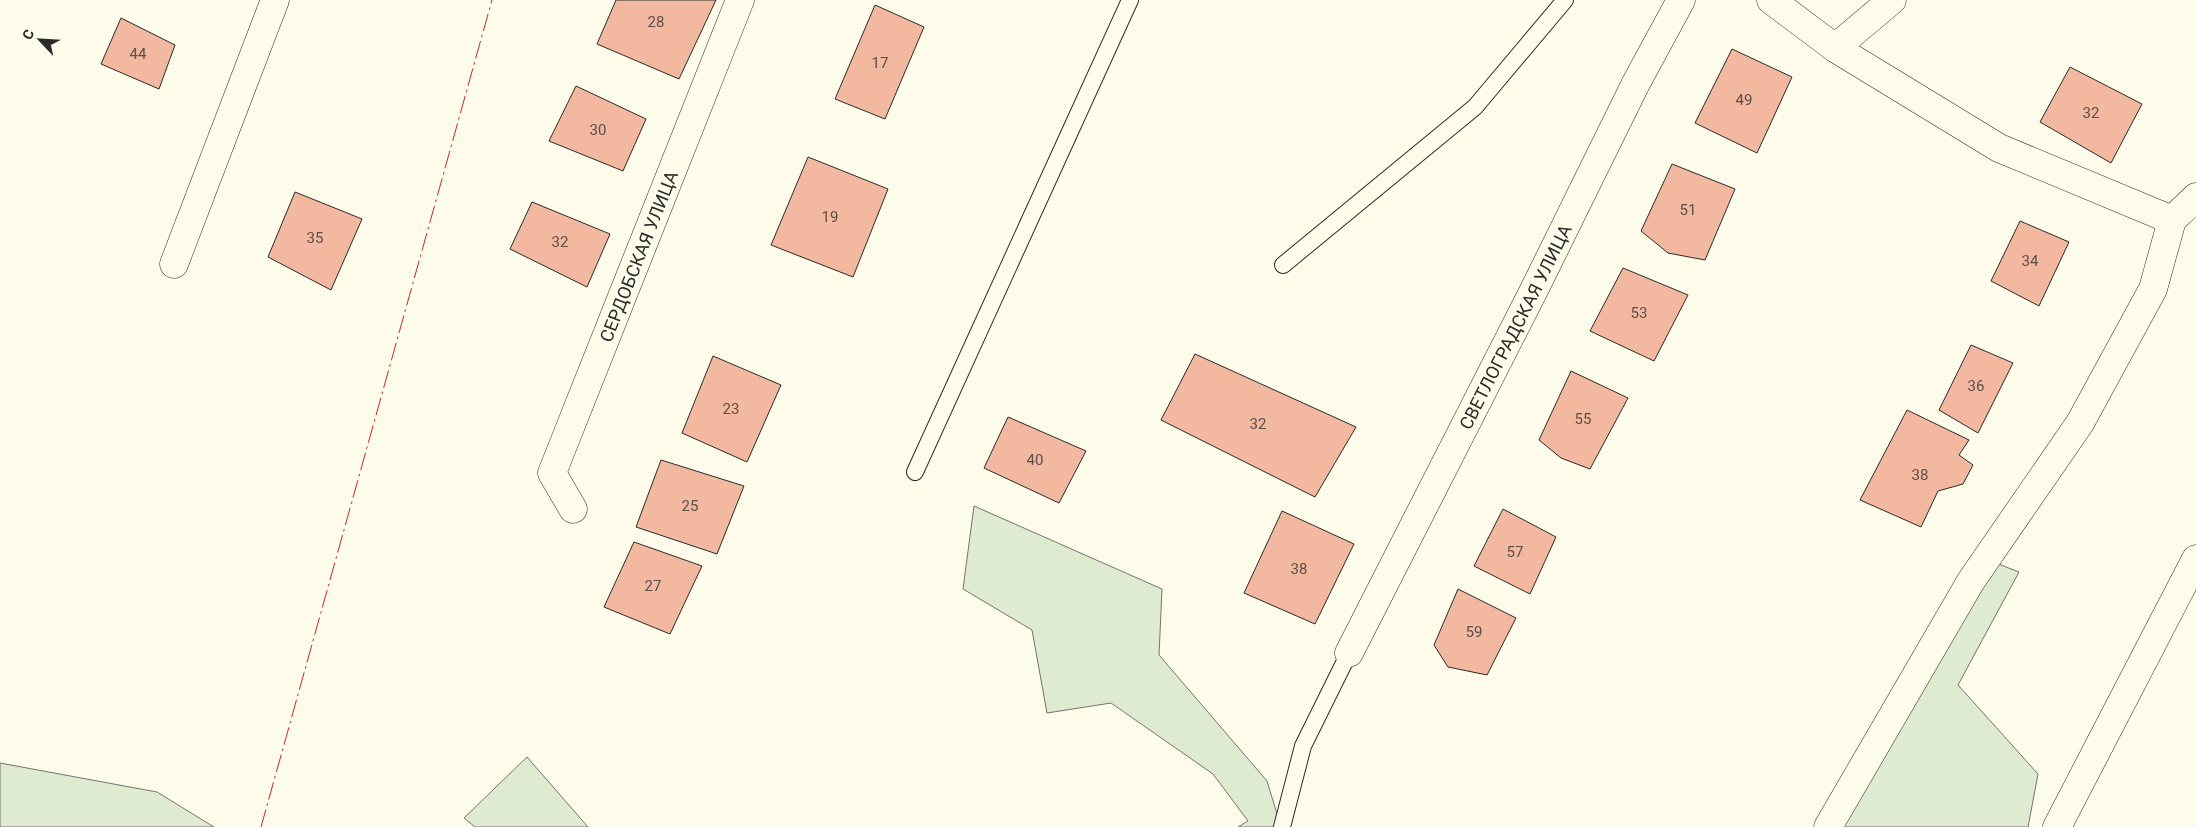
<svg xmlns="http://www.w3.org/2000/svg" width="2196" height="827" font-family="Roboto,sans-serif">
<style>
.green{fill:#deebd1;stroke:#74746e}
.building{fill:#f2b8a0;stroke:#2b2b2b}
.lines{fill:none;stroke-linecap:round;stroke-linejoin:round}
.lane-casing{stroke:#2b2b2b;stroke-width:18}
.street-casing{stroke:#2b2b2b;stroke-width:29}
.lane{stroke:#fdfbea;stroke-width:16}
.street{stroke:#fdfbea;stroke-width:28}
.power{stroke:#c62828;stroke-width:1;stroke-dasharray:18 4 2.5 4;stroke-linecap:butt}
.labels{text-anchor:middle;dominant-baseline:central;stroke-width:4;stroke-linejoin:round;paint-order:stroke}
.number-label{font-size:15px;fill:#5d4e48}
.street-label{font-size:18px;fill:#2b2b2b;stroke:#fdfbea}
</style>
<rect width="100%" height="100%" fill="#fdfbea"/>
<path class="green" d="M974 506 1162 589 1159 655 1267 781 1281 827H1238L1248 821 1213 774 1111 703 1047 713 1032 630 963 589Z
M1983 558 2019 572 1958 685 2038 774 2028 827H1843Z
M527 757 588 827H475L464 818Z
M0 763 157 792 214 827H0Z"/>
<path class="building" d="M616 0H716L679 79 597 44Z
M875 5 924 27 885 119 835 99Z
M121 18 175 45 159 89 101 64Z
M1732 49 1792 77 1757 153 1695 123Z
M2070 67 2142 104 2111 163 2040 122Z
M576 86 646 119 623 171 549 141Z
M808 157 888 189 853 277 771 245Z
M1672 164 1735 189 1705 260 1668 253 1641 231Z
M295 192 362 219 331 290 268 257Z
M532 202 610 234 587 287 510 249Z
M2020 221 2069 242 2039 306 1991 281Z
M1623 268 1688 295 1654 361 1590 331Z
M1971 345 2013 363 1978 433 1939 410Z
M1195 354 1356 427 1315 497 1161 420Z
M713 356 781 385 747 462 682 433Z
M1571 371 1628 398 1590 469 1561 458 1539 440Z
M1907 410 1969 440 1959 455 1973 465 1963 484 1938 491 1921 527 1860 500Z
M1008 417 1086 451 1059 503 984 468Z
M661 460 744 486 717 554 636 527Z
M1503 509 1556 537 1530 594 1474 566Z
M1282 511 1354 544 1315 624 1244 593Z
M634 542 702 566 670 634 604 607Z
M1458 589 1516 618 1487 675 1448 667 1434 645Z"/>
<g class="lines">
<defs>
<path id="lane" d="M1283 265 1475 107 1565 0
M915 472 1130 0
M1282 827 1303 746 1349 653"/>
<g id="street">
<path d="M1771 0 1835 48 1999 148 2172 220 2153 289 2080 423 1971 581 1828 827"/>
<path d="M1835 48 1892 0"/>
<path d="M2172 220 2196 197"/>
<path d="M174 264 275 0"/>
<path id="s1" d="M573 509 552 473 740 0"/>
<path id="s2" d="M1349 653 1535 288 1636 83 1681 0"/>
<path d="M2057 827 2196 559"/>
</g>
</defs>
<use href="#lane" class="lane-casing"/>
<use href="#street" class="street-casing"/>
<use href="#lane" class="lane"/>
<use href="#street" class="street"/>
<path class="power" d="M261 827 492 0"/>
</g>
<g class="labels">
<g class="number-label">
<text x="656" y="22">28</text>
<text x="138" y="54">44</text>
<text x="880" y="63">17</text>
<text x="1744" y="100">49</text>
<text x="2091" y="113">32</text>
<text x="598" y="130">30</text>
<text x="1688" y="210">51</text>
<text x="830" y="217">19</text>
<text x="315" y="238">35</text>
<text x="560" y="242">32</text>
<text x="2030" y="261">34</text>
<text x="1639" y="313">53</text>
<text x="1976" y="386">36</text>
<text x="731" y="409">23</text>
<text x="1583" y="419">55</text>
<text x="1258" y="424">32</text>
<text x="1035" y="460">40</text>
<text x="1920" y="475">38</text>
<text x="690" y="506">25</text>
<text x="1515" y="552">57</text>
<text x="1299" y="569">38</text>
<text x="653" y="586">27</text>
<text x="1474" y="632">59</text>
</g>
<g class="street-label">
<text stroke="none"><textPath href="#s1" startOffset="275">СЕРДОБСКАЯ УЛИЦА</textPath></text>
<text stroke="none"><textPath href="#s2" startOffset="366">СВЕТЛОГРАДСКАЯ УЛИЦА</textPath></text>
</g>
</g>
<g transform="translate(40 40) rotate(295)" stroke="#fdfbea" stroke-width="4" paint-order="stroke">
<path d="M0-4L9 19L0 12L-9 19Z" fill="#2b2b2b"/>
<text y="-8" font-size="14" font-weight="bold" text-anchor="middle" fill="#2b2b2b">С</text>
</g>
</svg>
